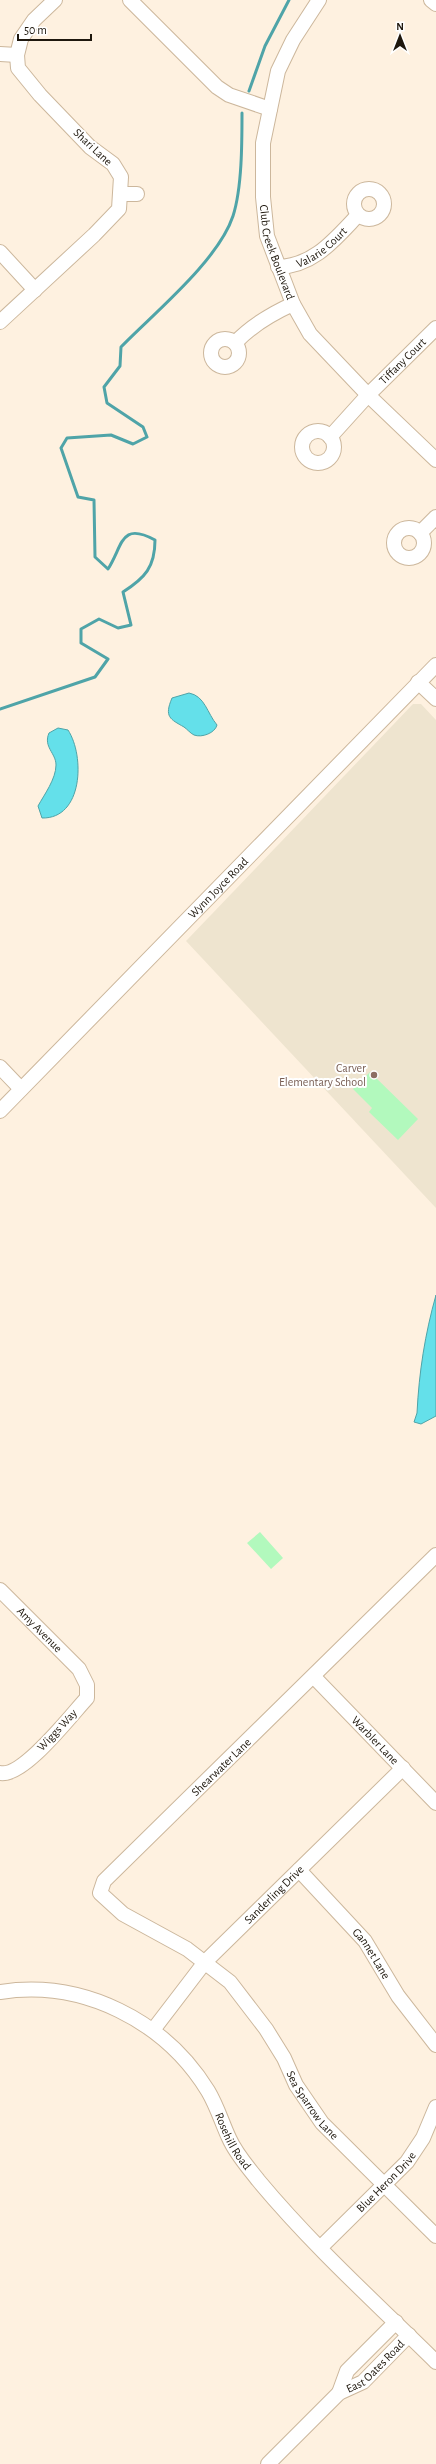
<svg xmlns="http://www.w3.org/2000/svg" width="436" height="2464" font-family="'Alegreya Sans',sans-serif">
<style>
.education{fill:#eee4cf}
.green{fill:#b2f9bd}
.water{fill:#64e0ea;stroke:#4fa4a8}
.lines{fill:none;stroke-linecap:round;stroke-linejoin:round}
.stream{stroke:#4fa4a8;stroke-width:3}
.minor-casing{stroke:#ccb79c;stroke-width:16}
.minor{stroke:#fff;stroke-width:14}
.education-dot{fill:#8d6e63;stroke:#fff;stroke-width:1.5}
.labels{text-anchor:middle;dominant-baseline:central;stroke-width:4;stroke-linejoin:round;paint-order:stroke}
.street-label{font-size:12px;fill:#1e170d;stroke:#fff}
.education-label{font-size:12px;fill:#785e54;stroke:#fff;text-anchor:end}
</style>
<rect width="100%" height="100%" fill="#fef1e0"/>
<path class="education" d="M413 704H421L436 720V1208L186 941Z"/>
<path class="green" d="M370 1072 418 1119 398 1140 369 1112 372 1108 353 1089Z
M260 1532 283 1558 271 1569 247 1543Z"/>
<path class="water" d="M189 693C205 696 207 713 217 725 215 733 202 738 194 735 190 733 187 729 184 727 170 719 164 717 172 698Z
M58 728 68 730C85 756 83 819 42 818L38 806C44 795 56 779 56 765 56 753 43 747 49 733Z
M436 1295V1416L421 1424 414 1422 417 1413C419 1372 425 1334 436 1295Z"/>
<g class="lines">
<path class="stream" d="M249 91 265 46 289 0
M0 709 95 677 108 659 81 643V629L99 619 118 628 131 625 123 592C145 578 155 567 155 540 120 521 123 546 108 569L95 557 94 500 78 497 61 448 67 438 111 435 133 444 147 437 143 427 107 403 104 387 120 366 121 347C154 313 218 261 233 216 242 188 242 143 242 113"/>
<defs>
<g id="minor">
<path d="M130 0 217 87 229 95 270 109"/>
<path id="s1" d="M319 0 293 40 278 71 263 143V197L267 236 293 304 310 334 368 395 436 460"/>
<path d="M431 0 436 4"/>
<path d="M0 54 17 55"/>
<circle cx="369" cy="204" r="15"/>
<path d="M121 194H137"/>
<path d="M0 252 35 290"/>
<path id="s2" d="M278 267C314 266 335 239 358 215"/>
<path d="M0 322 94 235 119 209 121 177 113 164 90 147 40 95 18 68 17 55 21 39 34 20 55 0"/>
<circle cx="225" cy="353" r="14"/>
<path d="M235 343C251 326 271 314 293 304"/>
<circle cx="318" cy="447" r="16"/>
<path id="s3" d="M330 437 368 395 436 328"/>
<circle cx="409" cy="543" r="15"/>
<path d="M420 533 436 517"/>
<path d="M418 682 436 699"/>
<path d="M0 1067 21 1089"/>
<path id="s4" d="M0 1111 436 665"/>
<path id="s5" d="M436 1555 104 1881 100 1893 123 1914 187 1949 230 1982 266 2029 284 2058 296 2085 322 2123 436 2236"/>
<path id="s6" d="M0 1590 79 1669 87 1685V1698C71 1715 23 1778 0 1773"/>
<path id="s7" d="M314 1677 436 1803"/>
<path id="s8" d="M299 1870 365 1941 398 1996 436 2045"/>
<path id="s9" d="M0 1992C83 1979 165 2021 208 2091 217 2106 222 2123 229 2138 236 2154 248 2167 258 2180 312 2245 376 2303 436 2362"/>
<path id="s10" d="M153 2030 205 1962 403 1768"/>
<path id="s11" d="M321 2247 407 2162 423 2138 436 2107"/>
<path d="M339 2393 347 2371 396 2322"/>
<path id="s12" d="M268 2464 339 2393 363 2382 409 2335"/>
</g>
</defs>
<use href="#minor" class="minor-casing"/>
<use href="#minor" class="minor"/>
</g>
<circle class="education-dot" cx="374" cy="1075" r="4"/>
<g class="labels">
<g class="street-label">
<text transform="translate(93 147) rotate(43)">Shari Lane</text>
<text stroke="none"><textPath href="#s2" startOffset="49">Valarie Court</textPath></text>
<text stroke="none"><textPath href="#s1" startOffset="267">Club Creek Boulevard</textPath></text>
<text stroke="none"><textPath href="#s3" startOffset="105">Tiffany Court</textPath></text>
<text stroke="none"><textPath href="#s4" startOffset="312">Wynn Joyce Road</textPath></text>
<text stroke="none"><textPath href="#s6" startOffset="56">Amy Avenue</textPath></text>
<text transform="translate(57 1730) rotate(-47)">Wiggs Way</text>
<text stroke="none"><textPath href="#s7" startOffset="88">Warbler Lane</textPath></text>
<text transform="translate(221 1767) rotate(-44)">Shearwater Lane</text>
<text stroke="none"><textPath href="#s10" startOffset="182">Sanderling Drive</textPath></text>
<text stroke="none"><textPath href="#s8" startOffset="111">Gannet Lane</textPath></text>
<text stroke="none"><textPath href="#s5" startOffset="785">Sea Sparrow Lane</textPath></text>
<text stroke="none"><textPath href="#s9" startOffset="300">Rosehill Road</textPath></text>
<text stroke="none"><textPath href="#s11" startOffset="92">Blue Heron Drive</textPath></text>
<text stroke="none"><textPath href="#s12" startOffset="146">East Oates Road</textPath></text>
</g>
<g class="education-label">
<text x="366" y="1068">Carver<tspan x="366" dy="14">Elementary School</tspan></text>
</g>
</g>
<g transform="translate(400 36)" stroke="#ffffff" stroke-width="3" paint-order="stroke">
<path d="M0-3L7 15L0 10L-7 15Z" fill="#1e170d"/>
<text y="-6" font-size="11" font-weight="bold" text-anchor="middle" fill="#1e170d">N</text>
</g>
<path d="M18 34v6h73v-6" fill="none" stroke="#1e170d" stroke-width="2"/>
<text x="24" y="34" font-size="12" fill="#1e170d" stroke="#ffffff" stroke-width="3" paint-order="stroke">50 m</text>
</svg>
